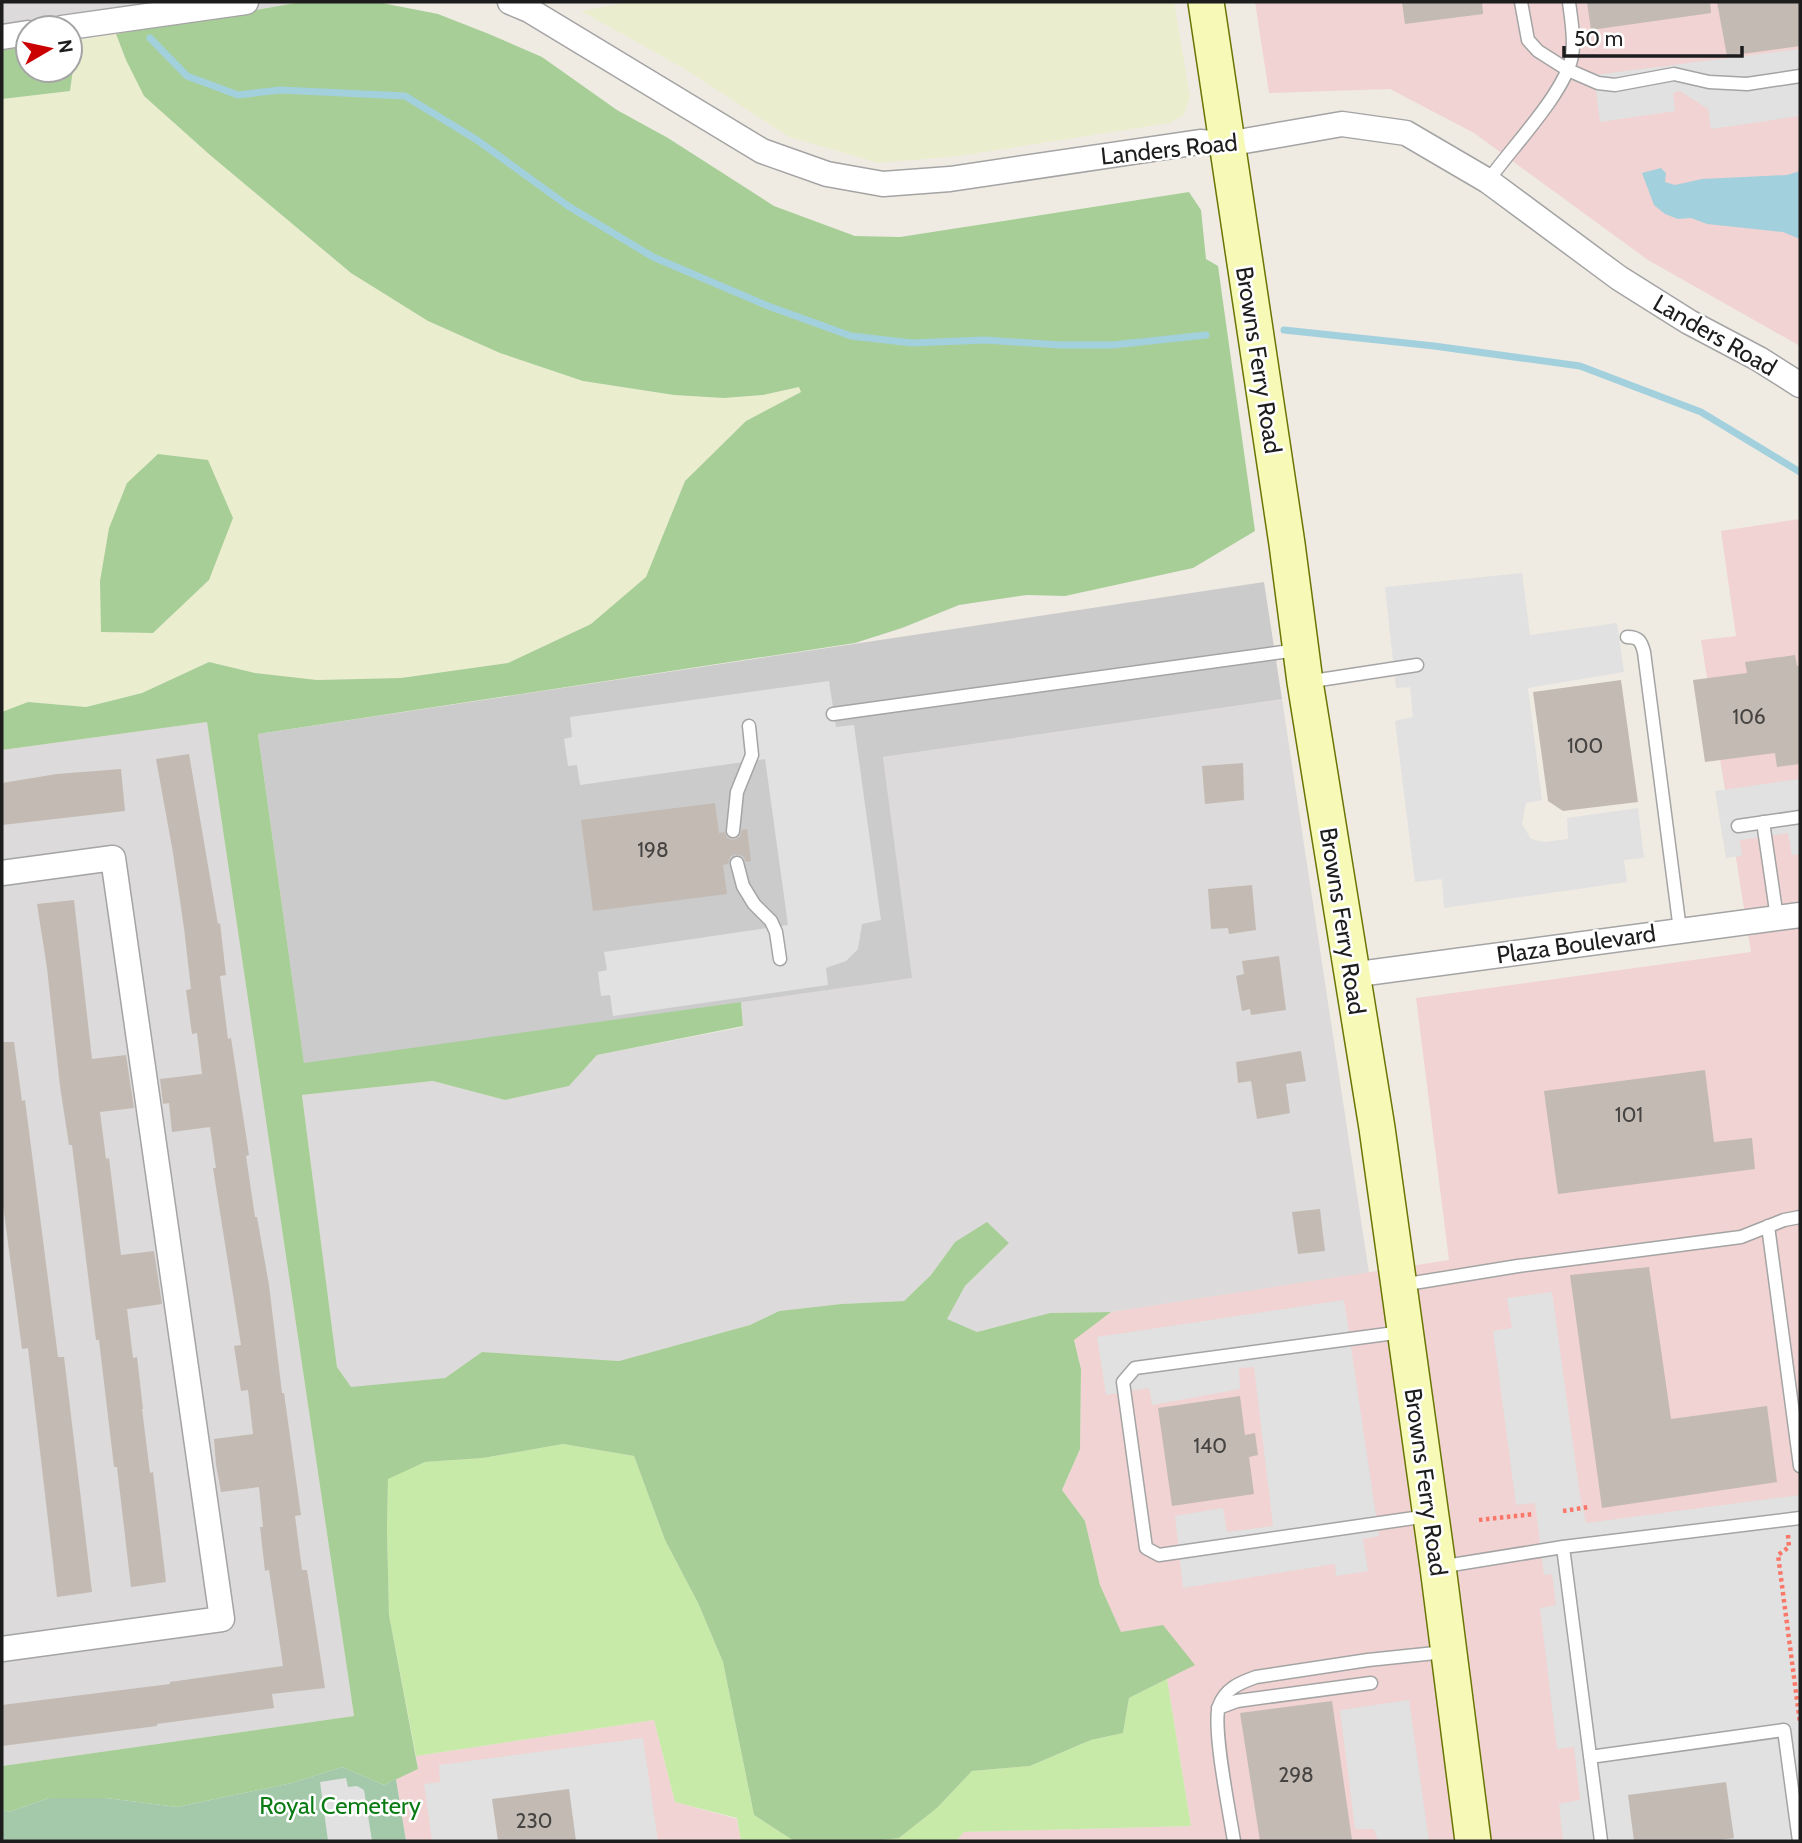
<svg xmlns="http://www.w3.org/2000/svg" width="1802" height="1843" font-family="Cabin,sans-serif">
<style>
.residential{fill:#dcdada}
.commercial{fill:#f0d3d2}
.religious{fill:#cbcbcb}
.farmland{fill:#ebeece;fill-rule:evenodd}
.grass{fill:#c8eaa8}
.forest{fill:#a8ce98}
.cemetery{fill:#a4c8aa}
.parking{fill:#e1e1e1}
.water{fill:#a3d0dd}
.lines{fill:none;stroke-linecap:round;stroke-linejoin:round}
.stream{stroke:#a3d0dd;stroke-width:7}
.building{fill:#c3bab3}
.lane-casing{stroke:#a4a4a4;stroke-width:15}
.street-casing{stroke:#a4a4a4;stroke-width:27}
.secondary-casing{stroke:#697504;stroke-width:38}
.path{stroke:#fa7869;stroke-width:4.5;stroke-dasharray:3.5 3.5;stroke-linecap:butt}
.lane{stroke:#fff;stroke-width:12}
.street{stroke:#fff;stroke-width:24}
.secondary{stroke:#f6fab6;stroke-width:35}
.labels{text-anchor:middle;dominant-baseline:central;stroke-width:5;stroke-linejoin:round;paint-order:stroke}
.number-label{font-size:21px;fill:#464442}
.street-label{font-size:24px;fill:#1d1d1d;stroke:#fff}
.park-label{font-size:24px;fill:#0b7c14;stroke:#fff}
</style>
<rect width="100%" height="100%" fill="#efebe3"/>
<path class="residential" d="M2 2H301L70 41V28H28V47L2 50Z
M1282 699 1369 1273 1111 1312 1050 1313 977 1332 946 1320 965 1286 1009 1243 955 1242 931 1275 904 1301 841 1304 779 1311 750 1325 619 1361 482 1352 445 1378 351 1388 337 1367 302 1095 433 1081 505 1100 569 1086 597 1055 743 1027 741 1002 911 978 883 757Z
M207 722 354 1716 2 1766V750Z"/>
<path class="commercial" d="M1255 2H1800V346L1648 260 1474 133 1390 89 1269 93Z
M1800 519V1841H956L964 1832 1191 1826 1167 1679 1194 1665 1121 1633 1100 1585 1085 1521 1062 1490 1080 1449 1081 1369 1074 1339 1111 1312 1449 1260 1416 998 1751 952 1701 640 1736 636 1721 531Z
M654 1720 675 1802 737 1819 741 1841H406L396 1779 418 1769 416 1756Z"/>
<path class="religious" d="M1264 582 1282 699 883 757 912 978 304 1064 258 734Z"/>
<path class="farmland" d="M629 2H1174L1190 96 1184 115 1170 123 959 156 879 163 789 137 685 69 581 11Z
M116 34 126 60 144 96 210 155 351 273 428 321 500 353 583 381 674 395 724 398 763 395 800 387 801 392 746 421 685 481 647 577 591 624 508 663 401 678 317 680 255 673 209 662 142 693 86 707 28 702 2 712V99L70 91 77 40ZM209 580 153 633 101 632Z"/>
<path class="grass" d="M563 1444 634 1456 665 1540 698 1603 723 1662 754 1815 794 1841H741L737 1818 675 1802 654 1720 416 1756 389 1615 387 1529 388 1478 425 1462 483 1458Z
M1167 1679 1191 1826 964 1832 956 1841H875L899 1838 937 1808 972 1771 1030 1766 1091 1740 1123 1733 1129 1698Z"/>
<path class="forest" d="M301 2 382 3 438 14 489 34 542 57 617 110 668 138 774 206 855 236 900 237 1189 192 1201 210 1206 259 1218 266 1255 531 1193 568 1065 596 1027 595 959 605 902 628 855 643 258 734 304 1063 741 1002 743 1026 597 1055 569 1086 505 1100 433 1081 302 1095 337 1367 351 1387 445 1378 482 1352 619 1361 750 1325 779 1311 841 1304 904 1301 931 1275 955 1242 987 1222 1009 1243 965 1286 947 1319 977 1332 1050 1313 1111 1312 1074 1340 1081 1369 1080 1449 1062 1490 1085 1521 1100 1585 1121 1632 1163 1625 1195 1665 1129 1698 1123 1733 1091 1740 1030 1766 972 1771 937 1808 899 1838 875 1841H794L754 1815 723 1662 698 1603 665 1540 634 1456 563 1444 483 1458 425 1462 388 1479 387 1529 389 1615 418 1769 384 1785 342 1767 292 1783 177 1807 106 1798H49L9 1812 2 1809V1766L354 1716 207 722 2 750V712L28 702 86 707 142 693 209 662 255 673 317 680 401 678 508 663 591 624 646 577 685 481 746 421 801 392 799 387 763 395 724 398 674 395 583 381 500 353 428 321 351 273 210 155 144 96 126 60 116 34Z
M77 40 70 91 2 99V50L28 47V70H70V41Z
M158 454 208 460 233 518 209 580 153 633 101 632 100 581 109 528 127 483Z"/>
<path class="cemetery" d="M342 1767 384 1785 396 1779 406 1841H2V1809L9 1812 49 1798H106L177 1807 292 1783Z"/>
<path class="parking" d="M1800 49V116L1711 129 1708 109 1680 91 1673 93 1675 111 1600 122 1594 75Z
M1522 573 1530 635 1617 623 1624 672 1528 688 1542 800 1526 803 1522 824 1531 839 1544 842 1568 839 1567 818 1638 808 1644 858 1624 860 1627 882 1444 908 1442 879 1415 882 1395 721 1413 717 1410 687 1396 688 1385 587Z
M829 681 836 727 854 725 881 920 862 924 858 949 846 961 826 968 828 985 613 1016 610 995 601 996 598 972 607 970 604 952 788 925 765 759 580 785 577 765 568 766 564 739 572 737 570 717Z
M1800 779V854L1792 855 1788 833 1740 840 1742 856 1726 858 1715 791Z
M1552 1292 1580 1496 1586 1523 1800 1495V1841H1563L1559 1804 1580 1800 1574 1747 1557 1749 1540 1608 1556 1605 1552 1574 1544 1575 1535 1503 1516 1505 1493 1331 1512 1328 1507 1298Z
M1344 1300 1379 1536 1363 1539 1368 1571 1336 1576 1335 1564 1183 1588 1175 1516 1223 1508 1227 1532 1273 1526 1254 1367 1239 1368 1240 1389 1152 1405 1149 1388 1106 1395 1097 1337Z
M1409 1700 1429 1841H1378L1374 1829H1355L1340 1710Z
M643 1738 658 1841H432L424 1784 440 1782 439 1765Z
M346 1778 348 1787 357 1786 364 1790 372 1841H328L320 1782Z"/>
<path class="water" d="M1661 168 1666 173 1665 182 1675 185 1702 179 1787 175 1800 171V239L1783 232 1707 224 1691 218 1678 219 1665 214 1654 205 1642 173Z"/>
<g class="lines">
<path class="stream" d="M150 38 187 76 238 95 280 90 405 96 477 140 568 206 653 257 768 306 851 336 912 343 985 340 1060 345H1113L1206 335
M1284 330 1434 346 1580 366 1701 412 1800 472"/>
</g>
<path class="building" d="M1402 2H1482L1483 14 1405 24Z
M1587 2H1710L1711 13 1591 30Z
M1717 2H1800V46L1727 56Z
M1795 655 1797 666H1800V764L1777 767 1775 753 1705 762 1693 680 1747 673 1745 662Z
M1621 680 1638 802 1563 811 1548 801 1533 692Z
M189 754 218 924 220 923 226 975 220 976 228 1039 231 1038 249 1155 246 1156 255 1217H257L269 1285 282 1393H284L301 1515 295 1516 302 1570H307L325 1688 272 1694 274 1708 157 1724V1726L2 1746V1705L170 1684V1682L283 1666 269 1570 265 1571 260 1527H263L259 1487 221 1492 216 1465 214 1439 253 1434 248 1390 241 1391 234 1346 241 1345 213 1168H216L210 1127 172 1132 169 1103 163 1104 160 1079 202 1074 197 1033 192 1034 186 990 191 989 184 928 173 853 156 759Z
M1243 763 1244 800 1205 804 1202 766Z
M121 769 125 811 2 825V783L57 774Z
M715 803 719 833 725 832 727 838 733 840 740 837 742 830 747 829 751 861 746 862 743 856 735 854 730 857 728 864 723 865 727 894 593 911 581 820Z
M1252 885 1256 930 1229 934 1228 928 1211 929 1208 889Z
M74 900 92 1059 126 1055 134 1108 100 1112 106 1159 109 1158 121 1255 154 1251 162 1304 127 1309 133 1358 137 1357 143 1409H142L150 1473 153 1472 166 1582 131 1587 117 1467H114L99 1340H96L72 1145H69L60 1086 47 968 37 904Z
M1279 956 1286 1010 1251 1015 1250 1009 1242 1011 1236 976 1244 974 1242 961Z
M2 1042H14L22 1101 25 1100 58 1357H64L92 1592 57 1597 28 1348 22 1349 2 1197Z
M1301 1051 1306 1081 1286 1084 1290 1113 1257 1119 1251 1081 1238 1083 1236 1062Z
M1705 1070 1714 1142 1752 1138 1755 1169 1558 1194 1544 1091Z
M1320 1209 1325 1251 1298 1254 1292 1212Z
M1649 1267 1671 1419 1767 1406 1777 1482 1602 1508 1570 1275Z
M1240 1396 1245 1435 1255 1433 1258 1455 1249 1457 1254 1494 1172 1506 1158 1408Z
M1332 1701 1352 1840 1260 1841 1240 1713Z
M1726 1782 1734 1838 1712 1841H1634L1628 1795Z
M569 1789 576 1841H498L492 1799Z"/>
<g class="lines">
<defs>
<path id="lane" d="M1521 2 1528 40 1538 51 1568 70 1598 83 1615 85 1674 74 1709 82 1747 84 1800 76
M1488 181C1511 148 1565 93 1572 56 1575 38 1571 19 1569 2
M1627 637C1639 637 1641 641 1644 652L1680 930
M1306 682 1417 665
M833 714 1297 650
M1763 822 1777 918
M1738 826 1800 817
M733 831 737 792 752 755 749 726
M737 863 743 886 754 904 771 921 776 932 780 959
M1768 1226 1800 1466
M1401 1285 1518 1266 1741 1237 1784 1220 1800 1217
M1402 1332 1135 1368 1123 1382 1146 1548 1159 1555 1428 1516
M1563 1547 1601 1841
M1439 1567 1563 1547 1800 1518
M1218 1708 1237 1701 1371 1683
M1590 1757 1784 1730 1799 1841
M1234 1841C1230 1815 1212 1727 1219 1706 1225 1689 1239 1683 1256 1677L1368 1660 1445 1652"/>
<path id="street" d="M510 2 529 10 762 151 827 174 883 184 950 179 1200 142 1227 144 1342 124 1406 133 1488 181 1619 278 1689 322 1759 359 1800 385
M62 28 246 2
M2 37 28 33
M2 873 113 858 222 1619 2 1649
M1351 975 1800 915"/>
<path id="secondary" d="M1206 2 1287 544 1305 682 1377 1128 1438 1567 1473 1841"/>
</defs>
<use href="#lane" class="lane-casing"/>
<use href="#street" class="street-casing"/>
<use href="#secondary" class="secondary-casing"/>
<path class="path" d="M1563 1511 1589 1507
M1479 1520 1534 1514
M1788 1535 1789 1547 1778 1555 1800 1723"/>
<use href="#lane" class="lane"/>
<use href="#street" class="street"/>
<use href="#secondary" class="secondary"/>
</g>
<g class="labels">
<g class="number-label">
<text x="1749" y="716">106</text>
<text x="1585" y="745">100</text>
<text x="653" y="849">198</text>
<text x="1629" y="1114">101</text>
<text x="1210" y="1445">140</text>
<text x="1296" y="1774">298</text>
<text x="534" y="1820">230</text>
</g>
<g class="street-label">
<text transform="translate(1169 149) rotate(-6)">Landers Road</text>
<text transform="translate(1715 335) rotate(30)">Landers Road</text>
<text transform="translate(1259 360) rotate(81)">Browns Ferry Road</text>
<text transform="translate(1343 921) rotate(81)">Browns Ferry Road</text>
<text transform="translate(1576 944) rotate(-8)">Plaza Boulevard</text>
<text transform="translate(1426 1482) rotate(82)">Browns Ferry Road</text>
</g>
<g class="park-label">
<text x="340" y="1805">Royal Cemetery</text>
</g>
</g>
<rect width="1802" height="1843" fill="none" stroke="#1d1d1d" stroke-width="7"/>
<g transform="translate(49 49) rotate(81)"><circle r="33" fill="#ffffff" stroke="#a5a5a5" stroke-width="2"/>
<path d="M0-5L12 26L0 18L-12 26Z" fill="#cb0000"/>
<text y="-10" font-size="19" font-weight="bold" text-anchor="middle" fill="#1d1d1d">N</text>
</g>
<path d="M1564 46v10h178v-10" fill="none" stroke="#1d1d1d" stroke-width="3.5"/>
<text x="1574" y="46" font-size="21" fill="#1d1d1d" stroke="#ffffff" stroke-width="5" paint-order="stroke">50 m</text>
</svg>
